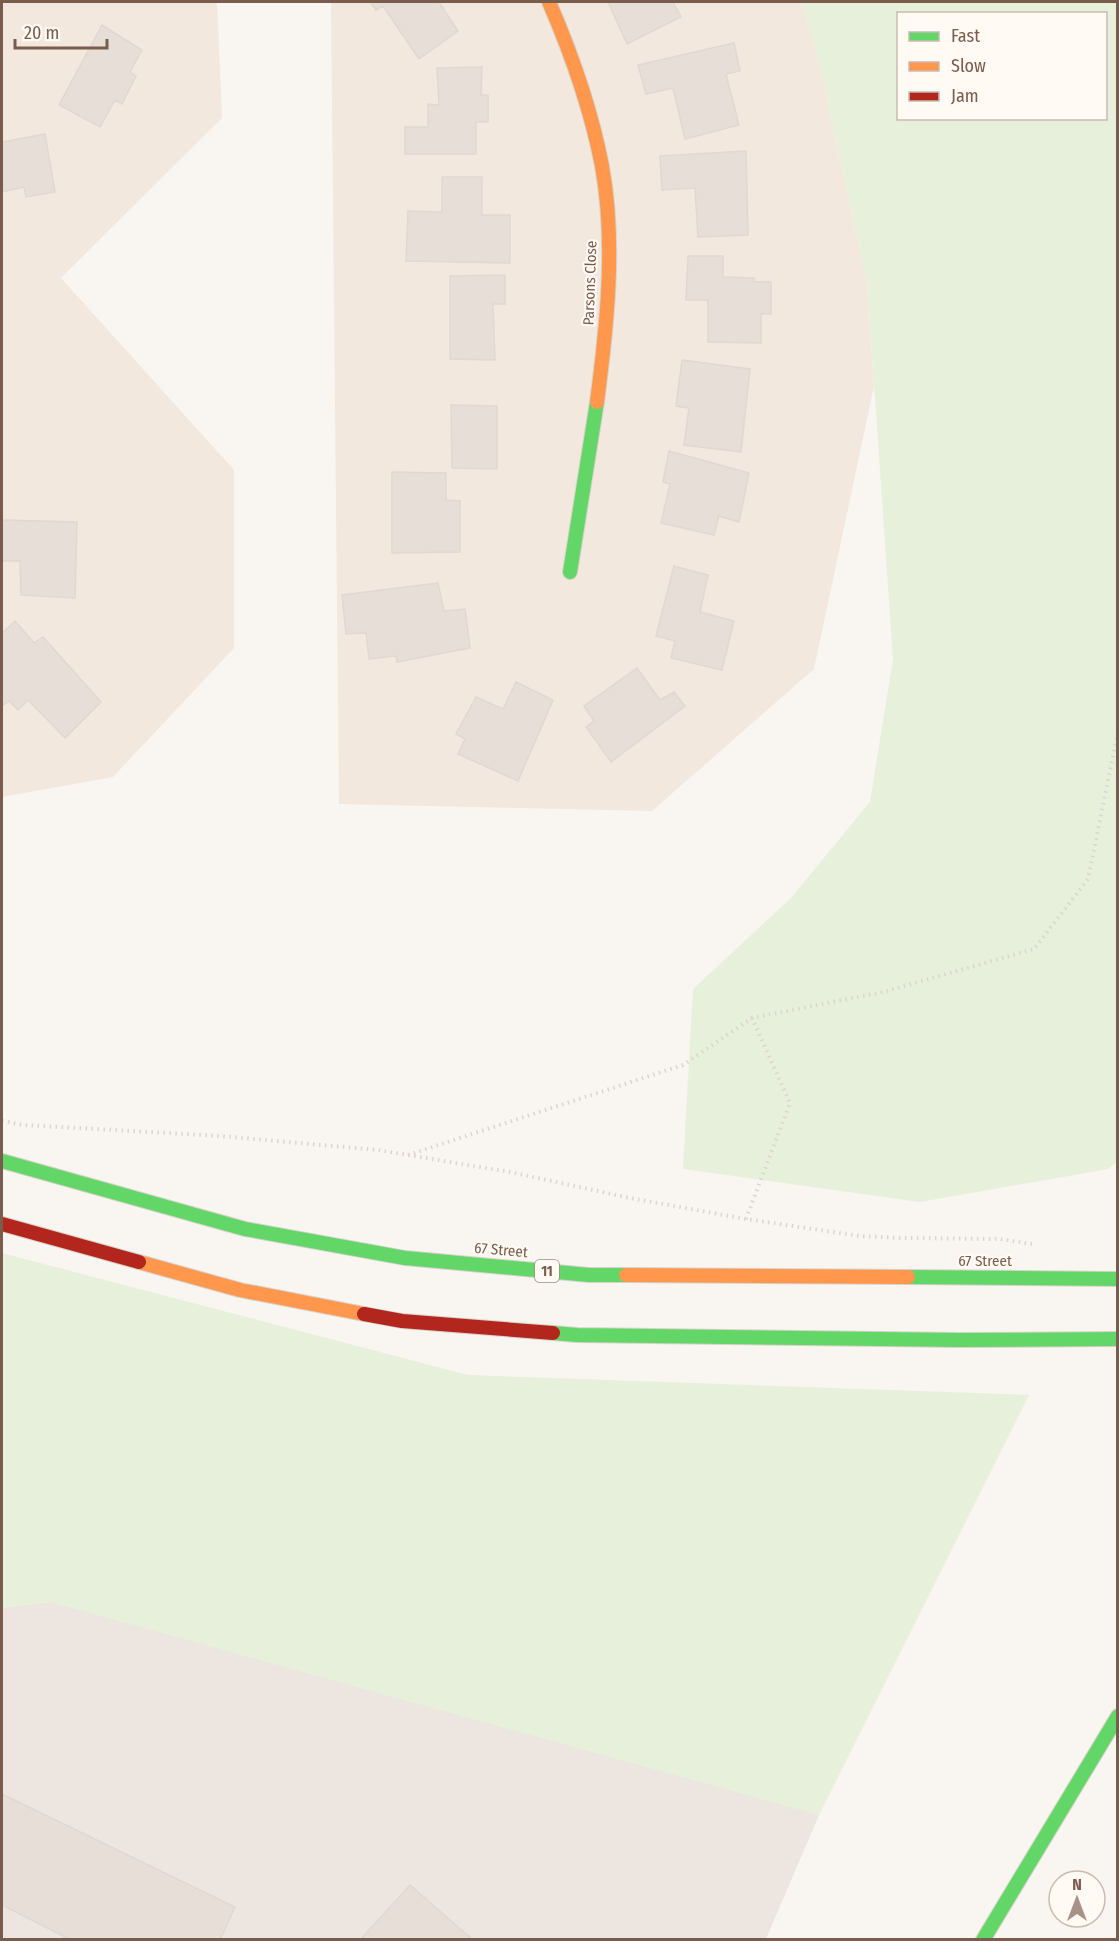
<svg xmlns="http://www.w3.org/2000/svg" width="1119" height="1941" font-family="'Fira Sans Condensed',sans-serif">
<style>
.residential{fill:#f2e8de}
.industrial{fill:#ede5e0}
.green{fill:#e7f0db;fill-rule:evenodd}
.building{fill:#e6ded7;stroke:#e2d8d2;stroke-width:1.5}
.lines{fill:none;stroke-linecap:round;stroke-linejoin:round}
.fast-casing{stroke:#d9d2cb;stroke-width:16}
.slow-casing{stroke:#d9d2cb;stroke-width:16}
.jam-casing{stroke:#d9d2cb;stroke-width:16}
.path{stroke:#dcd5d0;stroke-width:4;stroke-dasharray:1.5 4.5;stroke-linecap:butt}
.fast{stroke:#63d668;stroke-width:14}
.slow{stroke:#ff974d;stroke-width:14}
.jam{stroke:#b3261e;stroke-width:14}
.labels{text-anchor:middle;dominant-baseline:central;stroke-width:4.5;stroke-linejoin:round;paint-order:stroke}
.shield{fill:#fffaf3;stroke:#a28b7f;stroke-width:1.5}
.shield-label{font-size:14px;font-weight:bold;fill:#7a5c4d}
.street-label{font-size:15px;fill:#7a5c4d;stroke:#fffaf3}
</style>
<rect width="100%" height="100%" fill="#f9f5f0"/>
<path class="residential" d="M2 2H217L222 118 61 278 234 470V648L113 777 2 797Z
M331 2H802L818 58 867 281 874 386 814 669 652 811 339 804Z"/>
<path class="industrial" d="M50 1602 461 1705 819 1815 766 1939H2V1608Z"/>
<path class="green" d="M802 2H1117L1118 1161 1108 1169 920 1202 683 1169 693 989 790 899 870 802 893 659 867 281 818 58ZM898 14H1106V118H898Z
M2 1253 468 1375 1029 1395 819 1815 50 1602 2 1608Z"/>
<path class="building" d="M370 2H439L458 31 419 59 383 6 376 10Z
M608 2H673L681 17 627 44Z
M102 25 142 50 130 72 136 76 122 104 115 100 100 127 59 105Z
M734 43 740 71 726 74 739 125 685 139 673 88 646 94 638 65Z
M482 67 481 95H488V122H476V154H405V127H428V104L439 105 437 68Z
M45 134 55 192 26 197 24 187 2 192V142Z
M746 151 748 235 698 237 695 188 662 190 660 156Z
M442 177H482V215H510V263L406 261 408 211 442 212Z
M688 256H723V277L754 278V282H771V314H761V343L708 342V300H686Z
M505 275V304H493L495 360 450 359V276Z
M682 360 750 369 741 452 684 445 689 408 676 406Z
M451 405 497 406V469L452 468Z
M669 451 749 473 739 522 719 516 714 535 661 523 670 484 663 482Z
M392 472 446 473V500L460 501V552L392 553Z
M2 520 77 522 75 598 21 595 20 561H2Z
M674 566 708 575 700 612 734 621 722 670 671 658 675 641 656 636Z
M438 583 444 611 465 609 470 648 397 662 396 656 369 659 366 633 346 634 342 595Z
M15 621 34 643 43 637 101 702 65 738 28 700 18 710 9 701 2 706V633Z
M637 668 660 700 674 692 685 706 611 762 586 727 594 721 584 706Z
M516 682 553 700 518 781 458 754 465 739 456 734 476 697 503 709Z
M2 1794 235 1907 221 1938 225 1940H71L2 1905Z
M410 1885 473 1940H360Z"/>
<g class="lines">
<defs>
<path id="fast" d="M570 572 597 402
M2 1161 245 1229 405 1258 589 1275H626
M908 1277 1118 1279
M553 1333 577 1335 959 1340 1118 1339
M983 1940 1118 1716"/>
<path id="slow" d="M549 2C572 55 591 109 602 166 616 243 607 325 597 402
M139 1262 240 1290 364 1314
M626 1275 908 1277"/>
<path id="jam" d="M2 1224 139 1262
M364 1314 402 1321 553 1333"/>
</defs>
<use href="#fast" class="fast-casing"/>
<use href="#slow" class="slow-casing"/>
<use href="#jam" class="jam-casing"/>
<path class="path" d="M2 1121 24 1125 221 1136 378 1150 510 1172 630 1198 746 1219 860 1236 901 1238 1000 1239 1033 1244
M408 1155 683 1065 752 1018 883 992 1034 949 1088 879 1118 732
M746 1219 790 1103 752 1018"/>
<use href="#fast" class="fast"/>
<use href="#slow" class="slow"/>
<use href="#jam" class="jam"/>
</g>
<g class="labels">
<rect class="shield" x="535" y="1260" width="24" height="22" rx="4.5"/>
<g class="shield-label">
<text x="547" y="1271">11</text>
</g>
<g class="street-label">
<text transform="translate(590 283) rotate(-88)">Parsons Close</text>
<text transform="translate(501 1250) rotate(5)">67 Street</text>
<text x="985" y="1261">67 Street</text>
</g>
</g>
<rect width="1119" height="1941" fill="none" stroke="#7a5c4d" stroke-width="6"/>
<rect x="897" y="12" width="210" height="108" fill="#fffaf3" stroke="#cabbb1" stroke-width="1.5"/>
<rect x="909" y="32" width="30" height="9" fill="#63d668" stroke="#cabbb1" stroke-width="1.5"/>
<text x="951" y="42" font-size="18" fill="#7a5c4d">Fast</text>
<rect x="909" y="62" width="30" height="9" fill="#ff974d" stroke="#cabbb1" stroke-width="1.5"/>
<text x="951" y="72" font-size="18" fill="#7a5c4d">Slow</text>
<rect x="909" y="92" width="30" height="9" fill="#b3261e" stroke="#cabbb1" stroke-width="1.5"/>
<text x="951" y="102" font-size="18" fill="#7a5c4d">Jam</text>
<g transform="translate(1077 1899)"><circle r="28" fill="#fffaf3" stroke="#cabbb1" stroke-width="1.5"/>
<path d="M0-4.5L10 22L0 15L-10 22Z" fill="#a69286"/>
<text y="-9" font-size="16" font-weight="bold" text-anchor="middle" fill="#7a5c4d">N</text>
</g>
<path d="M15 39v9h92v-9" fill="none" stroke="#7a5c4d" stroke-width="3"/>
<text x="24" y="39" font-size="18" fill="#7a5c4d" stroke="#fffaf3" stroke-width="4.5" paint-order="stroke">20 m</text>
</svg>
